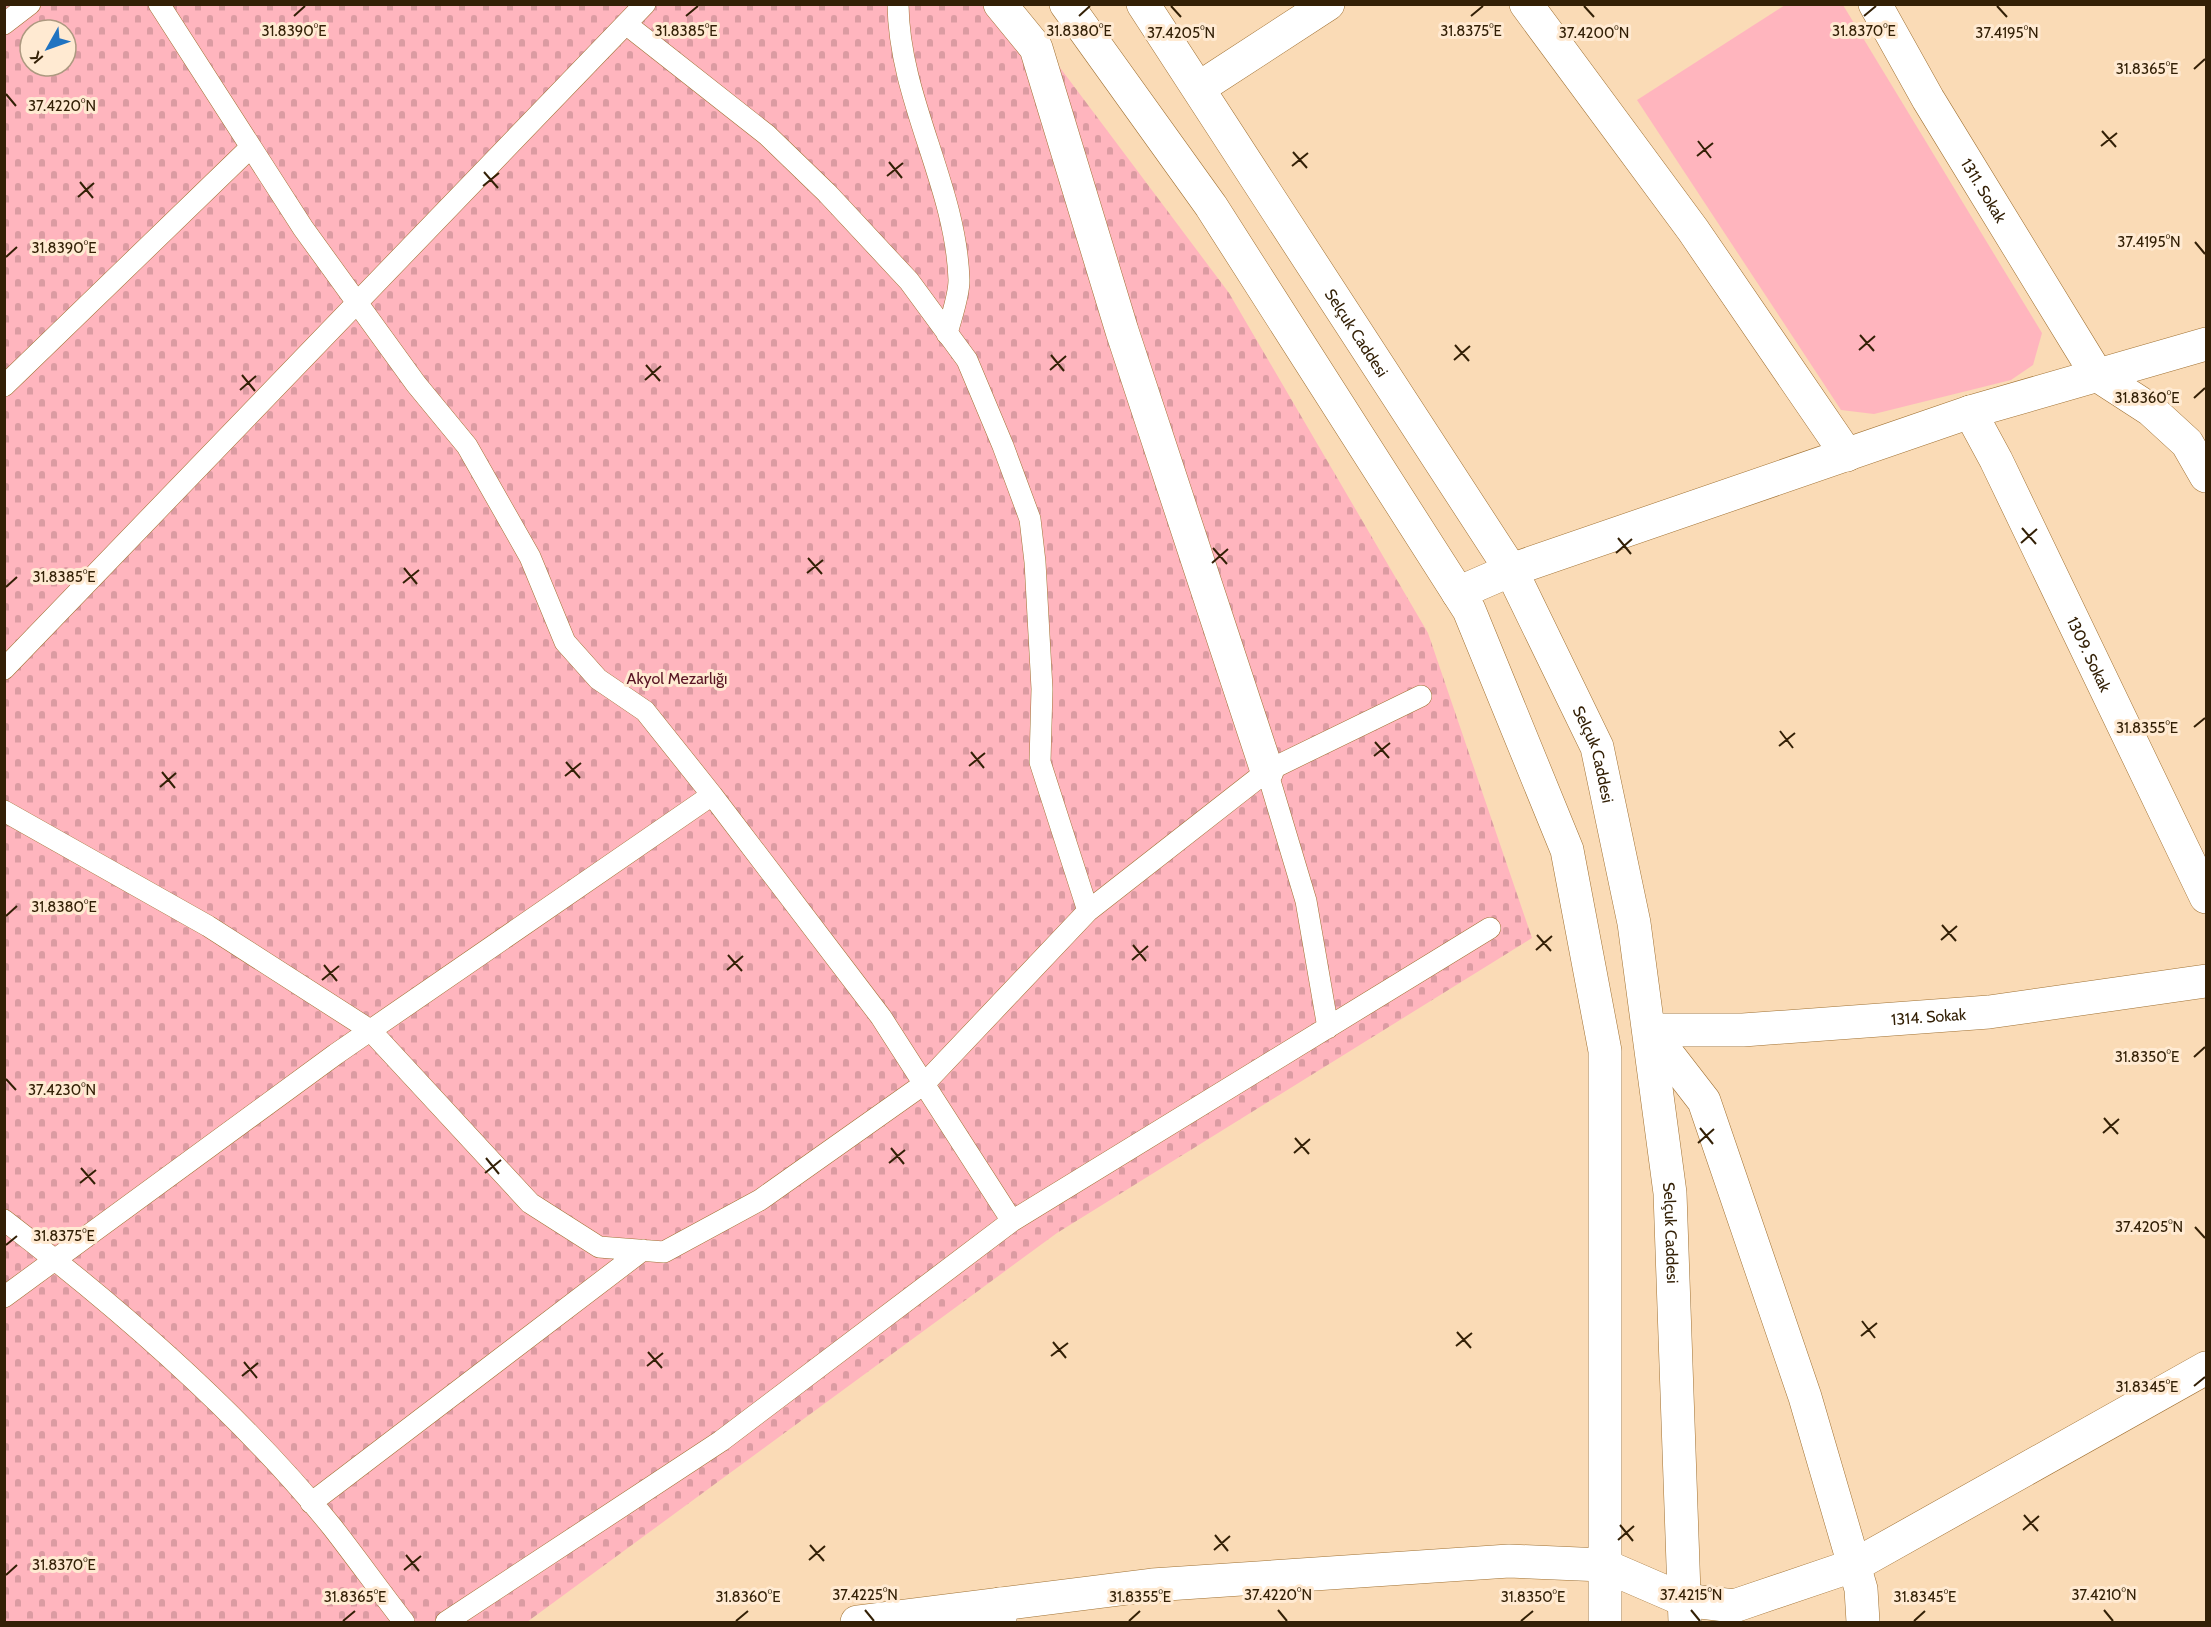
<svg xmlns="http://www.w3.org/2000/svg" width="2211" height="1627" font-family="Cabin,sans-serif">
<style>
.cemetery{fill:url(#cemetery-stones);fill-rule:evenodd}
.park{fill:#ffb5be}
.lines{fill:none;stroke-linecap:round;stroke-linejoin:round}
.service-casing{stroke:#a07132;stroke-width:22}
.minor-casing{stroke:#a07132;stroke-width:34}
.tertiary-casing{stroke:#a07132;stroke-width:34}
.secondary-casing{stroke:#a07132;stroke-width:34}
.service{stroke:#fff;stroke-width:21}
.minor{stroke:#fff;stroke-width:33}
.tertiary{stroke:#fff;stroke-width:33}
.secondary{stroke:#fff;stroke-width:33}
.ticks{fill:none;stroke:#332006;stroke-width:2}
.labels{text-anchor:middle;dominant-baseline:central;stroke-width:6;stroke-linejoin:round;paint-order:stroke}
.street-label{font-size:16px;fill:#332006;stroke:#ffead2}
.park-label{font-size:16px;fill:#581323;stroke:#ffead2}
.ticks-label{font-size:15px;text-anchor:middle;fill:#332006;stroke:#ffead2;stroke-width:6;stroke-linejoin:round;paint-order:stroke}
</style>
<defs>
<pattern id="cemetery-stones" width="16" height="16" patternUnits="userSpaceOnUse" patternTransform="scale(1.5)"><rect width="16" height="16" fill="#ffb5be"/><path d="M2 7V4a2 2 0 0 1 4 0v3zM10 15v-3a2 2 0 0 1 4 0v3z" fill="#db9ba2"/></pattern>
</defs>
<rect width="100%" height="100%" fill="#fadbb6"/>
<path class="cemetery" d="M5 5H1013L1229 293 1428 633 1532 938 1057 1233 527 1622H5ZM30 30H66V66H30Z"/>
<path class="park" d="M1785 5H1843L2042 333 2033 365 2011 380 1874 414 1841 410 1637 100Z"/>
<g class="lines">
<defs>
<path id="service" d="M159 4 303 228 416 384 467 446 530 557 565 642 598 679 645 711 712 795 881 1017 1012 1221
M898 4C899 100 956 185 959 280 959 297 951 317 947 334
M4 24 30 4
M626 24 767 135 827 193 909 281 967 360 1003 446 1030 519 1035 562 1042 689 1040 762 1088 911
M4 386 251 147
M4 669 645 4
M1267 771 1306 901 1328 1028
M4 811 208 926 370 1030 530 1203 599 1247 664 1252 760 1200 924 1084 1088 911 1267 771 1421 696
M4 1220C119 1308 242 1415 333 1528 357 1559 380 1591 404 1622
M4 1297 336 1054 712 795
M311 1503 643 1250
M446 1622 721 1441 1012 1221 1490 928"/>
<g id="minor">
<path d="M1000 4 1036 48 1122 331 1267 771"/>
<path d="M1526 4 1693 230 1847 455"/>
<path id="s1" d="M1875 4 1928 99 2097 375 2151 410 2187 443 2206 476"/>
<path d="M1199 88 1328 4"/>
<path id="s2" d="M1970 412 1996 460 2206 897"/>
<path d="M1649 1030 1704 1101 1805 1397 1861 1589 1863 1622"/>
<path id="s3" d="M1649 1030H1743L1989 1012 2206 981"/>
<path d="M857 1622 1152 1585 1509 1561 1603 1565 1684 1600 1734 1606 1855 1565 2206 1368"/>
</g>
<path id="tertiary" d="M1458 593 1511 570 1970 412 2206 344
M1000 1604V1622"/>
<g id="secondary">
<path d="M1066 4 1211 206 1469 610 1567 850 1605 1051V1622"/>
<path id="s4" d="M1143 4 1511 570 1597 747 1634 923 1670 1193 1685 1622"/>
</g>
</defs>
<use href="#service" class="service-casing"/>
<use href="#minor" class="minor-casing"/>
<use href="#tertiary" class="tertiary-casing"/>
<use href="#secondary" class="secondary-casing"/>
<use href="#service" class="service"/>
<use href="#minor" class="minor"/>
<use href="#tertiary" class="tertiary"/>
<use href="#secondary" class="secondary"/>
</g>
<path class="ticks" d="M1171 6 1181 17M1584 6 1594 17M1997 6 2007 17M294 16 305 6M686 16 698 6M1079 16 1090 6M1471 16 1483 6M1864 16 1876 6M2194 69 2205 59M6 94 16 106M2102 131 2116 147M1698 141 1711 158M2101 146 2117 133M1293 152 1307 168M1697 156 1713 143M889 162 902 178M1292 166 1308 153M484 172 498 188M887 176 903 163M80 182 93 198M483 186 499 173M78 197 94 183M2195 242 2205 254M6 257 17 247M1860 335 1874 351M1455 345 1469 361M1859 350 1875 336M1051 355 1064 371M1454 360 1470 346M646 365 660 381M1050 370 1066 356M242 375 255 391M645 380 661 366M240 390 256 376M2194 398 2205 388M2022 528 2036 544M1618 538 1631 554M2021 543 2037 529M1213 548 1227 564M1616 553 1632 539M808 558 822 574M1212 563 1228 549M404 568 417 584M807 573 823 560M403 583 419 570M6 587 17 577M2194 727 2205 718M1780 731 1793 748M1375 742 1389 758M1779 746 1795 733M971 752 984 768M1374 756 1390 743M566 762 580 778M969 766 985 753M162 772 175 788M565 776 581 763M160 787 176 773M6 916 17 906M1942 925 1956 941M1537 935 1551 951M1941 940 1957 926M1133 945 1146 961M1536 950 1552 936M728 955 742 971M1132 960 1148 946M324 965 337 981M727 970 743 956M322 980 339 966M2194 1057 2205 1047M6 1079 16 1090M2104 1118 2118 1134M1700 1128 1713 1144M2103 1133 2119 1119M1295 1138 1309 1154M1698 1143 1714 1129M891 1148 904 1164M1294 1153 1310 1139M486 1158 499 1174M889 1163 905 1150M81 1168 95 1184M485 1173 501 1160M80 1183 96 1170M2195 1227 2205 1238M6 1245 17 1236M1862 1321 1875 1338M1457 1332 1471 1348M1861 1336 1877 1323M1053 1342 1066 1358M1456 1346 1472 1333M648 1352 662 1368M1051 1356 1068 1343M244 1362 257 1378M647 1366 663 1353M242 1376 258 1363M2194 1386 2205 1377M2024 1515 2038 1531M1620 1525 1633 1541M2023 1530 2039 1516M1215 1535 1228 1551M1618 1540 1634 1526M810 1545 824 1561M1214 1550 1230 1536M406 1555 419 1571M809 1560 825 1546M404 1570 421 1556M6 1575 17 1565M865 1610 874 1621M1278 1610 1287 1621M1691 1610 1700 1621M2104 1610 2113 1621M343 1621 355 1611M736 1621 748 1611M1129 1621 1140 1611M1521 1621 1533 1611M1914 1621 1925 1611"/>
<g class="labels">
<g class="street-label">
<text stroke="none"><textPath href="#s1" startOffset="216">1311. Sokak</textPath></text>
<text stroke="none"><textPath href="#s4" startOffset="392">Selçuk Caddesi</textPath></text>
<text stroke="none"><textPath href="#s2" startOffset="270">1309. Sokak</textPath></text>
<text stroke="none"><textPath href="#s4" startOffset="878">Selçuk Caddesi</textPath></text>
<text stroke="none"><textPath href="#s3" startOffset="280">1314. Sokak</textPath></text>
<text stroke="none"><textPath href="#s4" startOffset="1364">Selçuk Caddesi</textPath></text>
</g>
<g class="park-label">
<text x="677" y="678">Akyol Mezarlığı</text>
</g>
</g>
<g class="ticks-label">
<text x="294" y="36">31.8390°E</text>
<text x="686" y="36">31.8385°E</text>
<text x="1079" y="36">31.8380°E</text>
<text x="1471" y="36">31.8375°E</text>
<text x="1864" y="36">31.8370°E</text>
<text x="1181" y="38">37.4205°N</text>
<text x="1594" y="38">37.4200°N</text>
<text x="2007" y="38">37.4195°N</text>
<text x="2147" y="74">31.8365°E</text>
<text x="62" y="111">37.4220°N</text>
<text x="2149" y="247">37.4195°N</text>
<text x="64" y="253">31.8390°E</text>
<text x="2147" y="403">31.8360°E</text>
<text x="64" y="582">31.8385°E</text>
<text x="2147" y="733">31.8355°E</text>
<text x="64" y="912">31.8380°E</text>
<text x="2147" y="1062">31.8350°E</text>
<text x="62" y="1095">37.4230°N</text>
<text x="2149" y="1232">37.4205°N</text>
<text x="64" y="1241">31.8375°E</text>
<text x="2147" y="1392">31.8345°E</text>
<text x="64" y="1570">31.8370°E</text>
<text x="865" y="1600">37.4225°N</text>
<text x="1278" y="1600">37.4220°N</text>
<text x="1691" y="1600">37.4215°N</text>
<text x="2104" y="1600">37.4210°N</text>
<text x="355" y="1602">31.8365°E</text>
<text x="748" y="1602">31.8360°E</text>
<text x="1140" y="1602">31.8355°E</text>
<text x="1533" y="1602">31.8350°E</text>
<text x="1925" y="1602">31.8345°E</text>
</g>
<rect width="2211" height="1627" fill="none" stroke="#332006" stroke-width="12"/>
<g transform="translate(48 48) rotate(230)"><circle r="28" fill="#ffead2" stroke="#ad9980" stroke-width="1.5"/>
<path d="M0-4.5L10 22L0 15L-10 22Z" fill="#2073c1"/>
<text y="-9" font-size="16" font-weight="bold" text-anchor="middle" fill="#332006">K</text>
</g>
</svg>
